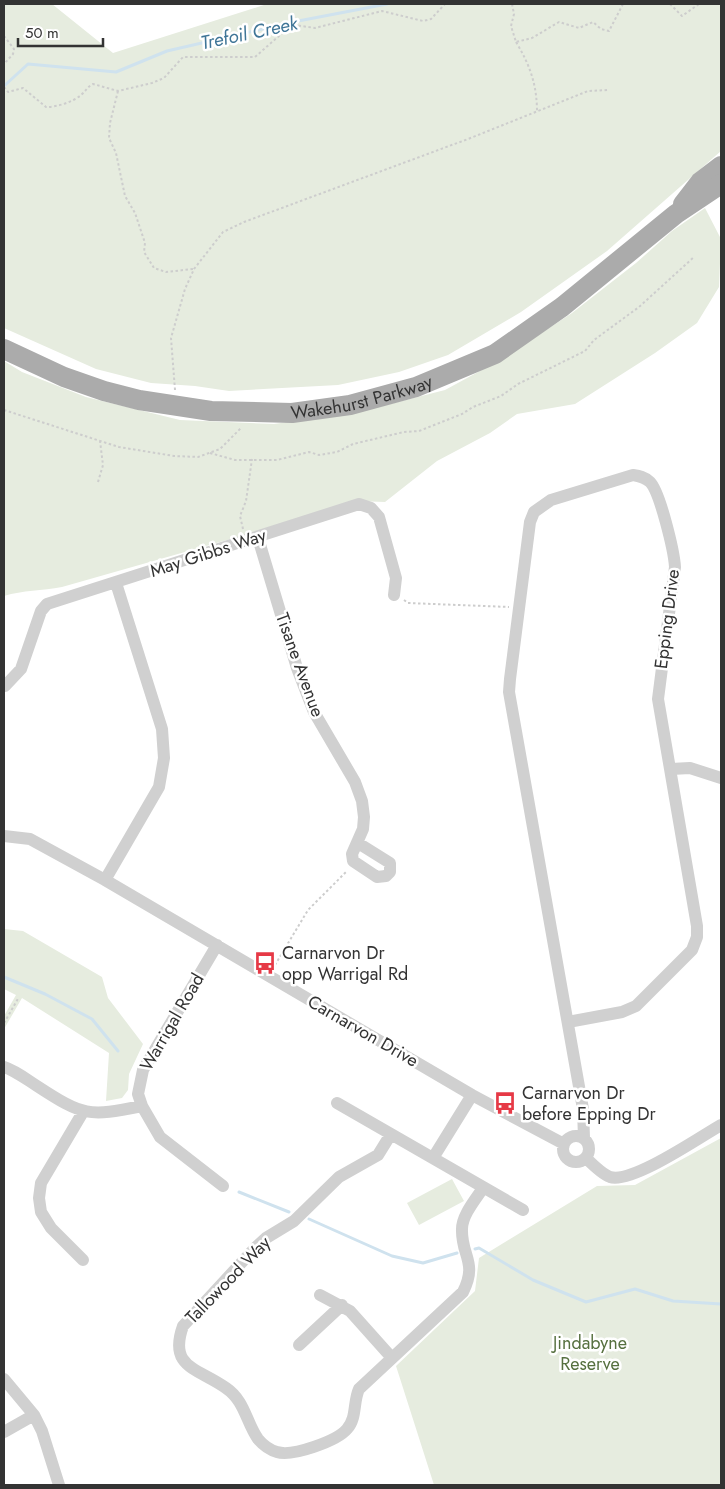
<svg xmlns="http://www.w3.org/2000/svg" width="725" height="1489" font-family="Jost,sans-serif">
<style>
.green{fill:#e6ecdf}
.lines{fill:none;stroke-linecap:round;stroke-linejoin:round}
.stream{stroke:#cfe2ee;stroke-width:3}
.path{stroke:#cdcdcd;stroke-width:2;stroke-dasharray:2.5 2.5;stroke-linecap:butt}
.minor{stroke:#d0d0d0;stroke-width:12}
.primary{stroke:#ababab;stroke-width:20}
.labels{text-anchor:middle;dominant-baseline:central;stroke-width:5;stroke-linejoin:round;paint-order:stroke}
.street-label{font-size:18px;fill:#333;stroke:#fff}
.poi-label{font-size:18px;fill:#333;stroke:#fff;text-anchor:start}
.park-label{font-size:18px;fill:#56703f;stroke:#fff}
.water-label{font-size:19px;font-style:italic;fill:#3f7597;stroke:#fff}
</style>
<rect width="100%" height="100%" fill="#fff"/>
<path class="green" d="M4 4H52L113 53 267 4H721V151L607 251 521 312 448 355 399 372 338 385 229 391 195 386 151 383 96 369 4 328Z
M705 208 721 239 719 287 697 323 655 353 575 404 517 414 490 433 437 461 385 502 356 501 259 531 62 587C42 591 23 590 4 596V361L22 372 86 397 180 420 274 424 359 412 445 390 502 359 572 313 636 263 672 231Z
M4 929 23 931 102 977 108 998 143 1044 129 1074 128 1090 122 1098 106 1101 109 1053 22 998 4 1029V1016L16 995 4 989Z
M721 1138V1485H434L396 1366 475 1291 479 1258 597 1186 635 1185Z
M452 1179 464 1201 419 1225 407 1203Z"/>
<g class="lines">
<path class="stream" d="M4 86 28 64 116 72 167 51 293 22 387 4
M4 977 45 994 92 1019 118 1051
M239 1192 289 1212
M309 1219 392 1256 423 1263 457 1253
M475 1249 479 1248 533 1280 586 1302 635 1289 673 1301 721 1304"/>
<path class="path" d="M512 4 514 14 511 26 516 42 532 38 559 22 579 28 593 22 601 29 609 31 623 4
M670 4 682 16 699 4
M4 36 14 49 13 54 4 64
M516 42C530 65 537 85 537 112
M4 87 8 92 23 88 46 107C57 107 73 102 81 95 86 91 87 87 93 84L118 91 152 83 164 78 183 57H255L288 28 295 25 315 28 382 11 423 21 431 19 445 4
M118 91 110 123 109 138 116 153 125 196 135 213 145 243 144 252 154 268 166 272 193 269
M175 390 171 338 185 289 194 269 223 232 244 222 468 139 588 91 608 90
M4 410 119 447 174 456 198 457 220 449 241 428
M210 453 235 460H277L309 452 319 455 337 452 353 444 404 432 419 431 462 414 473 407 501 396 518 384 585 351 594 340 639 307 694 257
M98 482 103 465 100 441
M243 529 240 516 246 501 252 459
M404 600 408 603 509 607
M275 965 308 910 346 872
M4 1023 19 997"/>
<path class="minor" d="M258 538 297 668 314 712 355 782 362 801 364 817 363 829 352 854 353 861 377 877 386 876 390 872V863L358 843
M5 686 21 669 41 611 47 604 359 504 371 508 379 517 396 578 394 595
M671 769 690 768 721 778
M4 836 30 839 105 880 472 1095 564 1144
M105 880 159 787 164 758 162 729 116 583
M217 945 143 1070 138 1094 142 1106 160 1137 223 1186
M568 1022 622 1012 636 1006 692 950 697 937V926L658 699 675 567C674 551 660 492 650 482 645 477 639 476 633 475L551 500 534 512 530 522 510 679 509 692 583 1109 584 1138
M4 1067C16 1071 26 1079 37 1086 83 1116 88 1117 142 1106
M337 1103 523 1210
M391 1134 378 1155 339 1177 294 1221 266 1238 255 1248 183 1326C168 1368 198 1368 226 1388 245 1401 246 1422 258 1439 263 1445 270 1450 277 1452 292 1457 337 1441 347 1429 357 1418 353 1402 359 1389L463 1292C478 1262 461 1256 462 1229 462 1215 476 1199 483 1188
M563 1149a13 13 0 1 1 26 0a13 13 0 1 1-26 0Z
M433 1158 472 1095
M586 1158C592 1164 602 1174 610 1177 632 1184 700 1137 721 1125
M83 1260 51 1228 41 1212 39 1198 41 1183 83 1112
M320 1295 350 1311 392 1358
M299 1345 342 1305
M4 1379 34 1415 42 1431 59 1485
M4 1432 34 1415"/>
<g class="primary">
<path d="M683 204 700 182 721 166"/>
<path id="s1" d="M4 349 64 377 104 391 139 400 211 411 292 413 350 405 416 387 495 354 562 307 676 214 721 184"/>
</g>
</g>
<defs>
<symbol id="bus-bare" viewBox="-9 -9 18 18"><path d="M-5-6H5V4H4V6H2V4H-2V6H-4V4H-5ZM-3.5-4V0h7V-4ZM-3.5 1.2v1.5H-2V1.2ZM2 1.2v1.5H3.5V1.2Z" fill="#e63946" stroke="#fff" stroke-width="2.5" paint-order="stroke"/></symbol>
</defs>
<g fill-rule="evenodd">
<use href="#bus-bare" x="249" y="947" width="32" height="32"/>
<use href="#bus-bare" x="489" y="1087" width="32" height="32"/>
</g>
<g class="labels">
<g class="street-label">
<text stroke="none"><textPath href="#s1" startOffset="370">Wakehurst Parkway</textPath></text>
<text transform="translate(208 553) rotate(-18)">May Gibbs Way</text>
<text transform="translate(667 619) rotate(-83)">Epping Drive</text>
<text transform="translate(300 665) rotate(70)">Tisane Avenue</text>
<text transform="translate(172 1022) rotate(-60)">Warrigal Road</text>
<text transform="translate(363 1031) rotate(30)">Carnarvon Drive</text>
<text transform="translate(228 1280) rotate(-46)">Tallowood Way</text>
</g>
<g class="poi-label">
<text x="282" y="953">Carnarvon Dr<tspan x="282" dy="21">opp Warrigal Rd</tspan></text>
<text x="522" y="1093">Carnarvon Dr<tspan x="522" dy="21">before Epping Dr</tspan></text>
</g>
<g class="park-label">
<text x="590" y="1343">Jindabyne<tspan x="590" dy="21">Reserve</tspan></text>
</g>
<g class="water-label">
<text transform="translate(249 33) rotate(-12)">Trefoil Creek</text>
</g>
</g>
<rect width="725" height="1489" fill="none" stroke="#333333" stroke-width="10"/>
<path d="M18 38v8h85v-8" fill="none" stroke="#333333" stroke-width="2.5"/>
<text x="25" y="38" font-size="15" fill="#333333" stroke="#ffffff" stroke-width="4" paint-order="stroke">50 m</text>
</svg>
